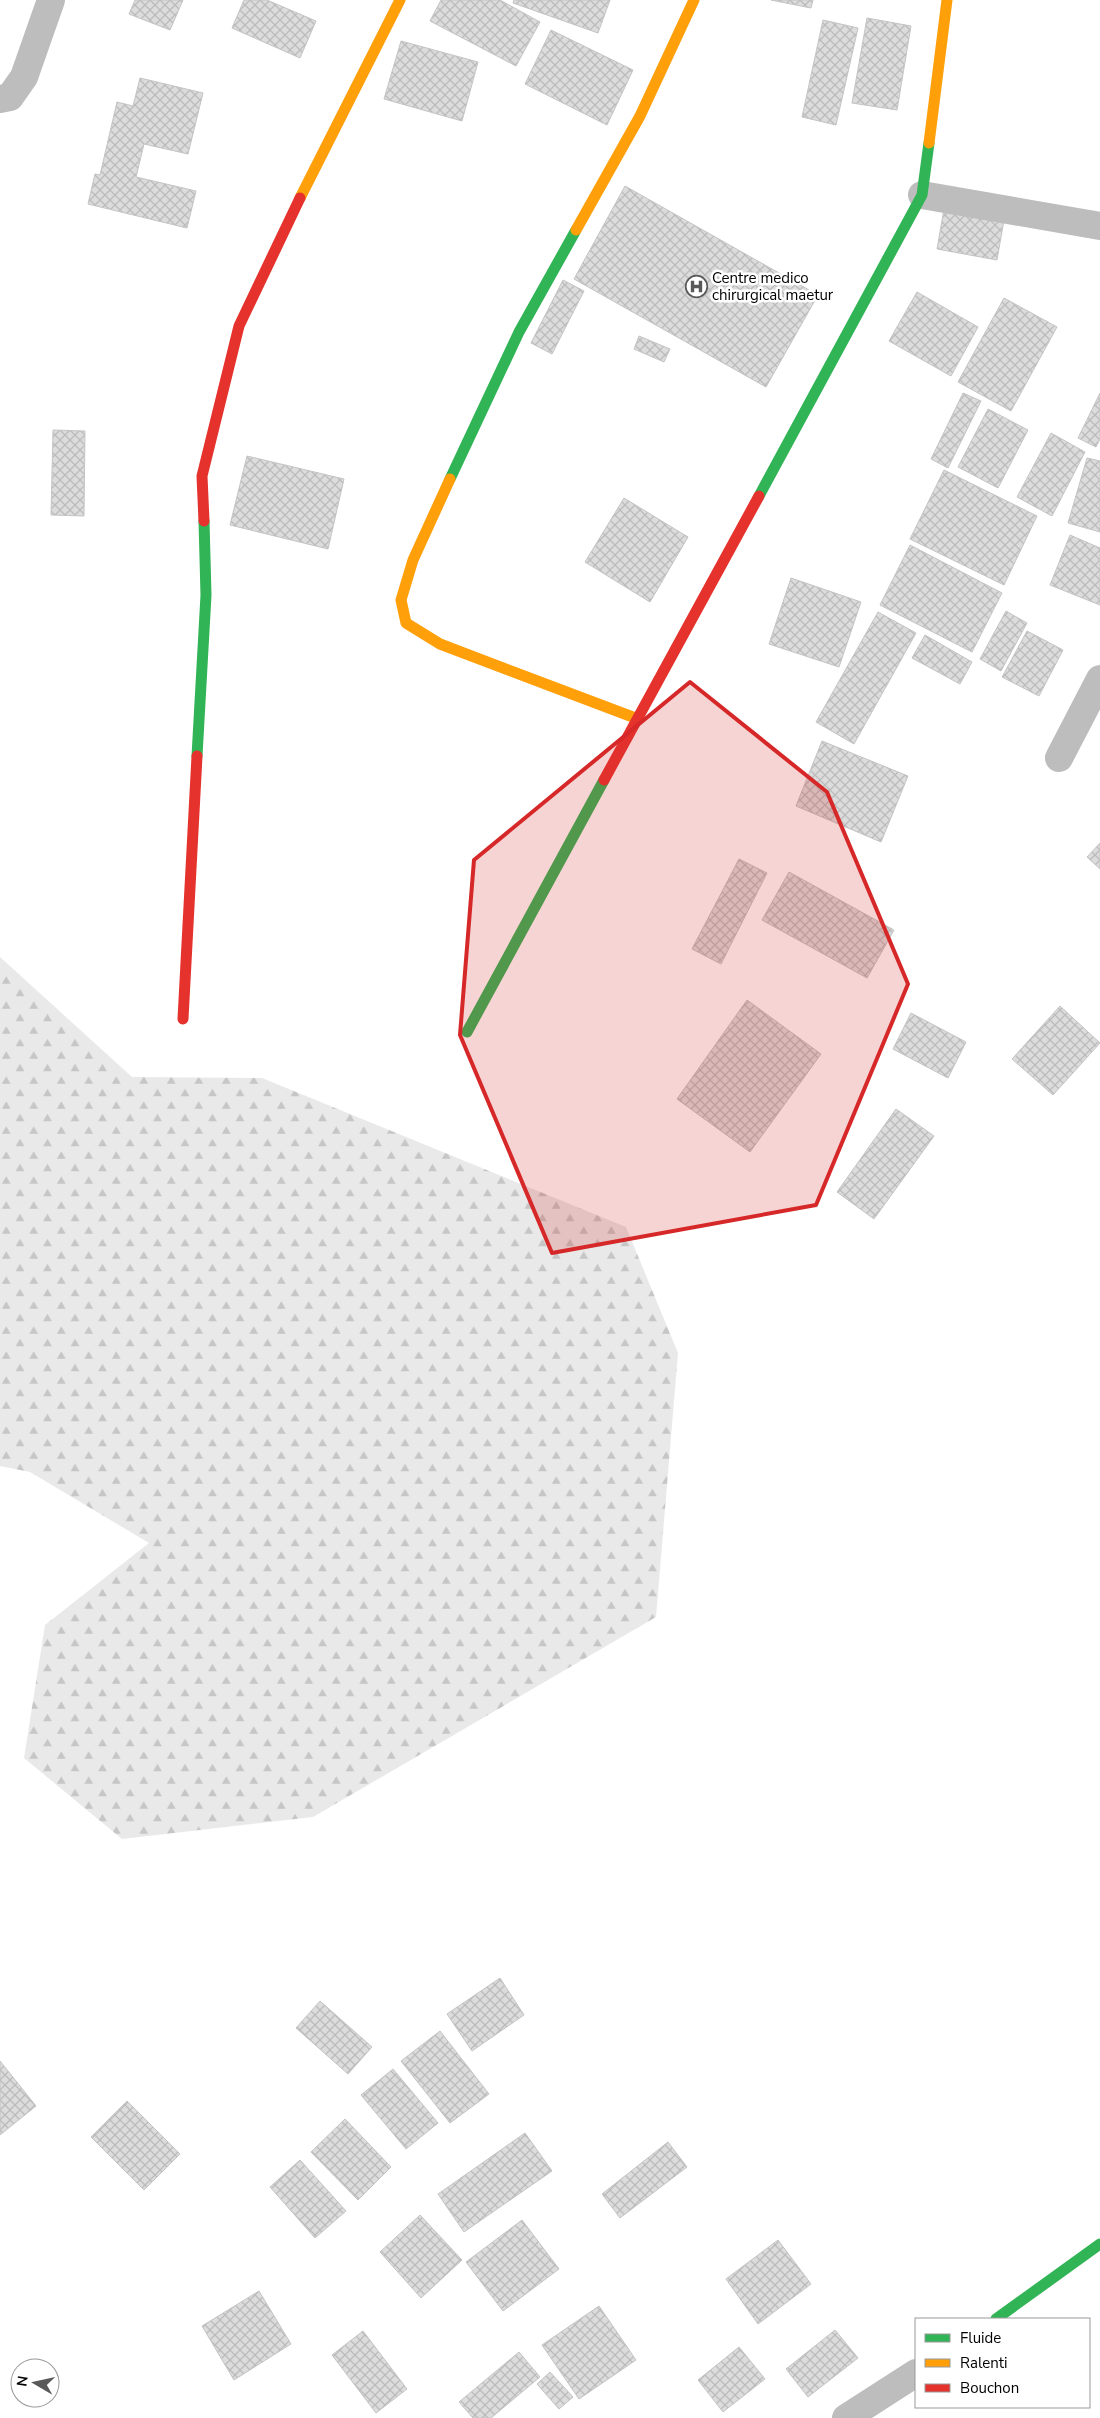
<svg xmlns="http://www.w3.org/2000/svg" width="1100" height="2418" font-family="'Nunito Sans',sans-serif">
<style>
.forest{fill:url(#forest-firs)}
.building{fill:url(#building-cross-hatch);stroke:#c4c4c4}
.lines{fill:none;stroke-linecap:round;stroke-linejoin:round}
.street{stroke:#bdbdbd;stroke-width:28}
.fast{stroke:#30b455;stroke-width:11}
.slow{stroke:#ff9f0a;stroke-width:11}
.jam{stroke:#e5322d;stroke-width:11}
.marked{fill:#d62828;fill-opacity:0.2;stroke:#d62828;stroke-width:4;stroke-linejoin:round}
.labels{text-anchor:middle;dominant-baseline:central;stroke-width:5;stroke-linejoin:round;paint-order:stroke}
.poi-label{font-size:15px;fill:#000;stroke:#fff;text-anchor:start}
</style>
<defs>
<pattern id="forest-firs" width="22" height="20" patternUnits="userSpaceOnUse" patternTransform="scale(1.25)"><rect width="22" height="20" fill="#e9e9e9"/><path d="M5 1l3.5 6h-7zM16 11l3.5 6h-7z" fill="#c6c6c6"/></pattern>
<pattern id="building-cross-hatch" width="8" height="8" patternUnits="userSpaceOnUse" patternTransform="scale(1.25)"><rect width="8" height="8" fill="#dcdcdc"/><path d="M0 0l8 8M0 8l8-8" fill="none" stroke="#bbb"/></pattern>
</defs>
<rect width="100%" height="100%" fill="#fff"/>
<path class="forest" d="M0 957 132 1077 262 1078 626 1227 678 1353 656 1617 313 1817 122 1839 24 1758 45 1625 149 1543 30 1472 0 1466Z"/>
<path class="building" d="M135 0H183L170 30 129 14Z
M244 0H267L316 21 300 58 232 28Z
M441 0H500L540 22 516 66 430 21Z
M514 0H610L598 33 513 3Z
M771 0H813L811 8Z
M867 18 911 26 897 110 852 103Z
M823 20 858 28 836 125 802 117Z
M551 30 633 70 607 125 525 84Z
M401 41 478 62 462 121 384 99Z
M140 78 203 93 188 154 144 144 136 177 196 191 187 228 88 204 95 174 100 175 117 102 133 106Z
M625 186 818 295 766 387 574 279Z
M944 209 1004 220 997 260 937 249Z
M563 280 584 291 552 354 531 343Z
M917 292 978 327 951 376 889 341Z
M1004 298 1057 327 1011 411 958 382Z
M639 336 670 349 664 362 634 349Z
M963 393 981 401 948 468 931 459Z
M1100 393V439L1096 447 1078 438Z
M988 409 1028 430 998 488 958 467Z
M53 430 85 431 84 516 51 515Z
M1051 433 1085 452 1052 516 1017 497Z
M247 456 344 479 328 549 230 525Z
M1087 458 1100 461V532L1068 523Z
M944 470 1037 516 1004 585 910 539Z
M624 498 688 537 650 602 585 562Z
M1070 535 1100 548V605L1050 585Z
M910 545 1002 593 972 652 880 605Z
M791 578 861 602 839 667 769 644Z
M1006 611 1027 623 1001 671 980 659Z
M878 612 916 633 854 744 816 722Z
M1027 631 1063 650 1039 696 1002 677Z
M925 635 972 662 960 684 912 658Z
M822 741 908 776 881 842 796 806Z
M1100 843V869L1087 857Z
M739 859 767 873 721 964 692 949Z
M789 872 894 930 867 978 762 920Z
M747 1000 821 1054 750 1152 677 1099Z
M1060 1006 1100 1043 1053 1095 1012 1059Z
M911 1013 966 1042 948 1078 893 1049Z
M896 1109 934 1136 874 1219 837 1192Z
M500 1978 524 2015 472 2051 447 2014Z
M320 2001 372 2047 348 2074 296 2028Z
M440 2031 489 2094 450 2123 401 2061Z
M0 2061 36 2106 0 2135Z
M393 2069 438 2123 406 2149 361 2095Z
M127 2101 180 2154 144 2190 91 2137Z
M345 2119 391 2167 358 2200 311 2152Z
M525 2133 552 2171 464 2232 438 2194Z
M668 2142 687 2167 620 2218 602 2194Z
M300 2160 346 2211 315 2238 270 2187Z
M420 2215 462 2260 421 2298 380 2252Z
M522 2220 559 2269 503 2311 466 2262Z
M778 2240 811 2284 758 2324 726 2279Z
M259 2291 291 2344 234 2380 202 2326Z
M599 2306 636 2360 579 2399 542 2345Z
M835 2330 858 2358 808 2397 786 2369Z
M363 2331 407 2389 376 2413 332 2355Z
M739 2347 765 2379 723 2412 698 2380Z
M519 2352 540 2377 491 2418H473L459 2402Z
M550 2372 573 2397 559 2409 537 2384Z"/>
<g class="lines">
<path class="street" d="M0 99 10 97 24 77 51 0
M922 195 1100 226
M1059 758 1100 679
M846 2418 916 2373"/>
<path class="fast" d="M450 479 519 332 576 230
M759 496 922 195 929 143
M197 756 206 595 204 521
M467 1032 604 780
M996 2319 1100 2244"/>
<path class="slow" d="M929 143 947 0
M300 198 400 0
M576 230 640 116 694 0
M450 479 413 560 401 600 406 623 440 644 638 719"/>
<path class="jam" d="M204 521 202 476 239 326 300 198
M604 780 759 496
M183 1019 197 756"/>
</g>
<path class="marked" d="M690 682 827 792 908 984 816 1205 552 1253 460 1035 474 860Z"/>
<defs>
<symbol id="hospital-ring" viewBox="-11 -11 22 22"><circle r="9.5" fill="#fff" stroke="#595959" stroke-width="1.5"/><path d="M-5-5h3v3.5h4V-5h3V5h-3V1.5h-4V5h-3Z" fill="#595959"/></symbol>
</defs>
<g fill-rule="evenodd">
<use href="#hospital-ring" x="684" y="274" width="25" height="25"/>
</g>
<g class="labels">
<g class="poi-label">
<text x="712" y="278">Centre medico<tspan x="712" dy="17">chirurgical maetur</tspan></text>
</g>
</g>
<rect x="915" y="2318" width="175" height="90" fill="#ffffff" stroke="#999999"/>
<rect x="925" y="2334" width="25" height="8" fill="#30b455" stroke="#999999"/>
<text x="960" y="2343" font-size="15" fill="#000000">Fluide</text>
<rect x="925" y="2359" width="25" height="8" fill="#ff9f0a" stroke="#999999"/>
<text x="960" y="2368" font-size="15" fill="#000000">Ralenti</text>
<rect x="925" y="2384" width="25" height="8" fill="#e5322d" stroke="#999999"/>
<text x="960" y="2393" font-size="15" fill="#000000">Bouchon</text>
<g transform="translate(35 2383) rotate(279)"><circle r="24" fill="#ffffff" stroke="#999999"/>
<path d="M0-4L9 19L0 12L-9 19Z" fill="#595959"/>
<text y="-8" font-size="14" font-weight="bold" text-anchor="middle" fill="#000000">N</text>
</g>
</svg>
